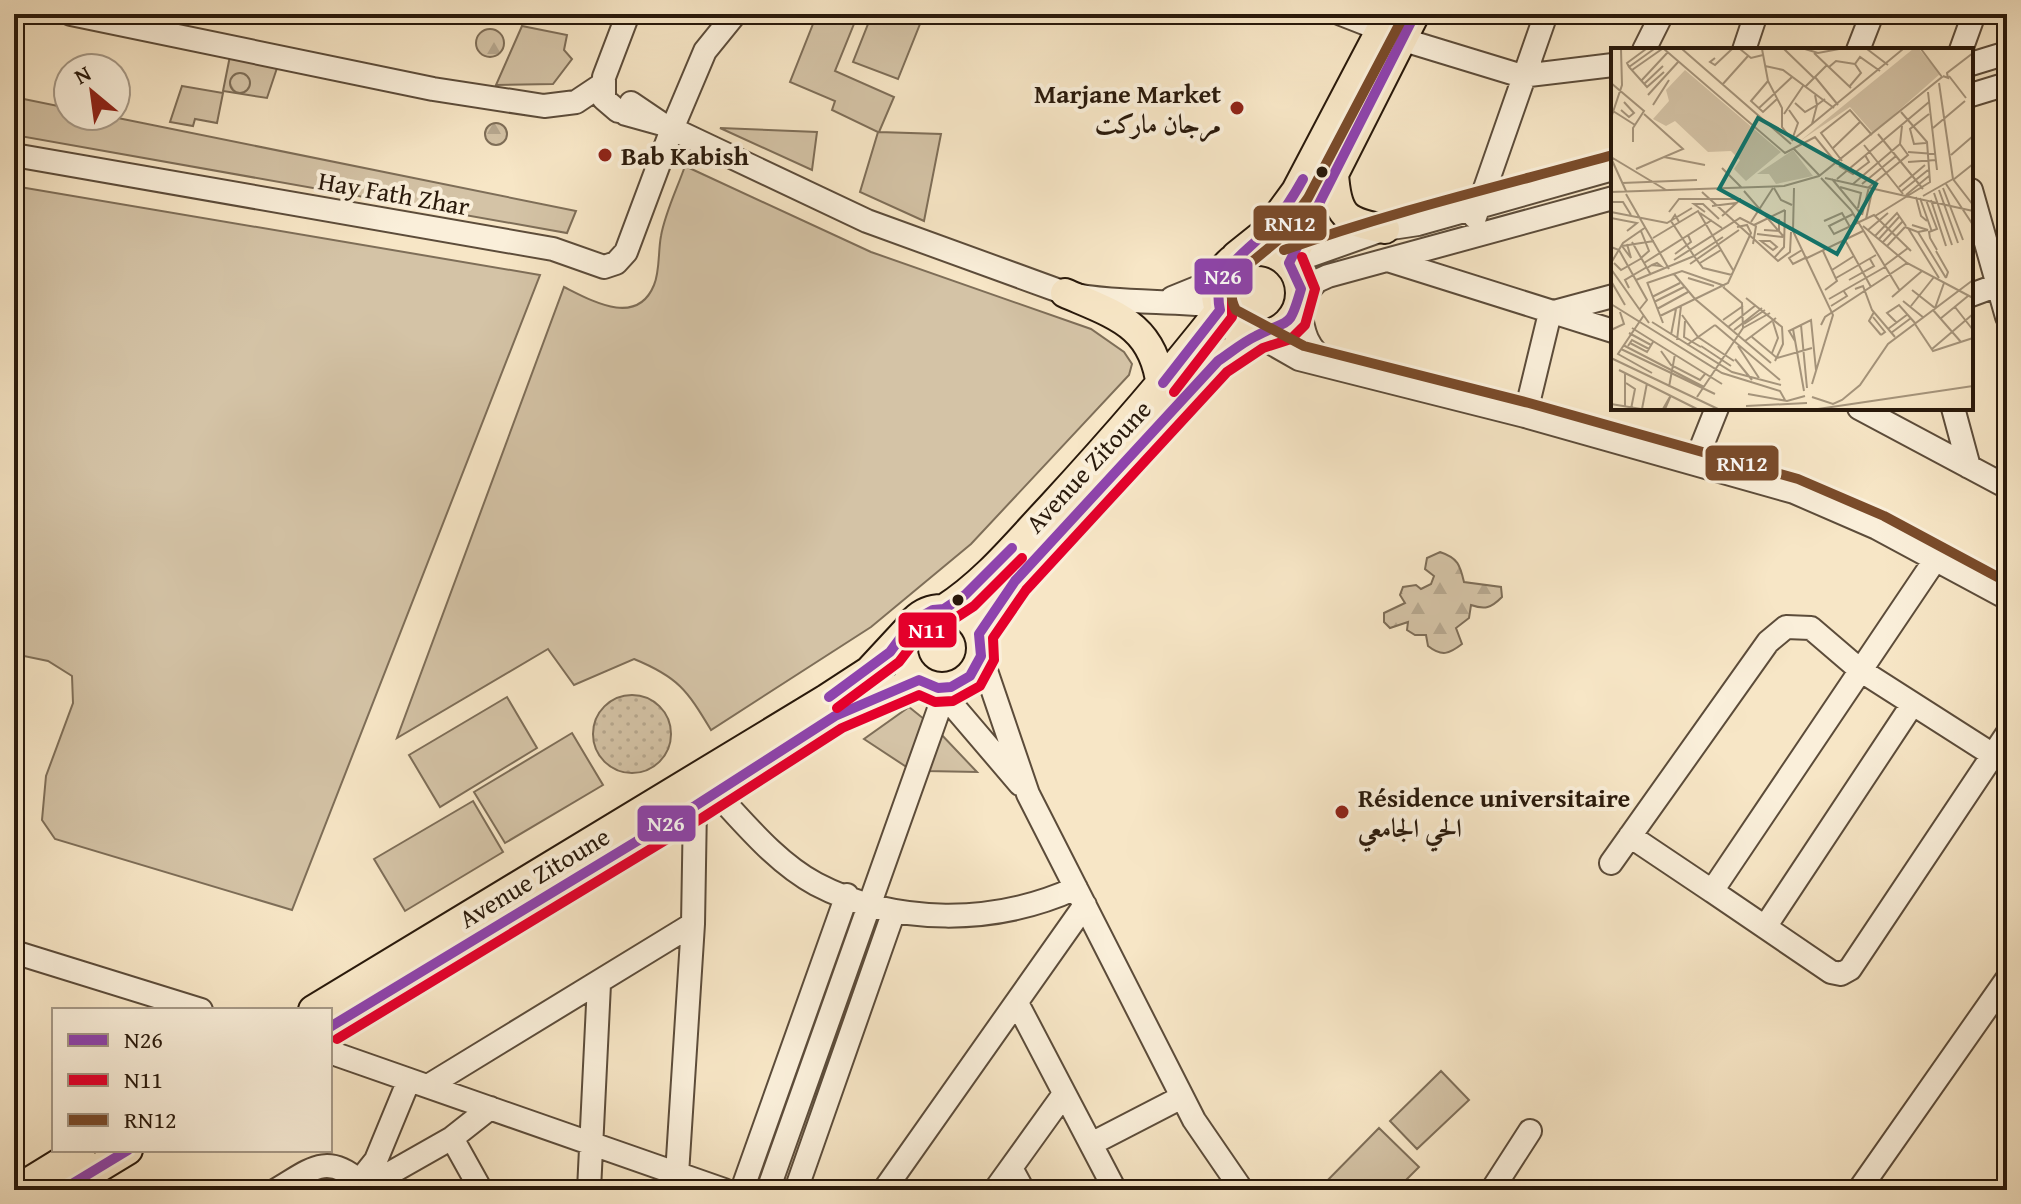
<svg xmlns="http://www.w3.org/2000/svg" width="2021" height="1204" font-family="'Gentium Book Plus',Amiri,serif">
<style>
.green{fill:#d4c3a6;stroke:#7e6e58;stroke-width:2}
.forest{fill:url(#forest-firs);stroke:#7e6e58;stroke-width:2}
.park{fill:url(#park-dots);stroke:#7e6e58;stroke-width:2}
.lines{fill:none;stroke-linecap:round;stroke-linejoin:round}
.minor-casing{stroke:#5c4c3a;stroke-width:26}
.major-casing{stroke:#29190b;stroke-width:32}
.minor{stroke:#faefda;stroke-width:22}
.major{stroke:#f7e6c6;stroke-width:28}
.bus-1-casing{stroke:#faefda;stroke-width:16}
.bus-2-casing{stroke:#faefda;stroke-width:16}
.bus-3-casing{stroke:#faefda;stroke-width:16}
.bus-1{stroke:#8e44ad;stroke-width:10}
.bus-2{stroke:#e4002b;stroke-width:10}
.bus-3{stroke:#7a4b2a;stroke-width:10}
.poi-dot{fill:#8f2418;stroke:#faefda;stroke-width:3}
.bus-dot{fill:#29190b;stroke:#faefda;stroke-width:3}
.labels{text-anchor:middle;dominant-baseline:central;stroke-width:8;stroke-linejoin:round;paint-order:stroke}
.poi-label{font-size:26px;font-weight:bold;fill:#29190b;stroke:#faefda;text-anchor:start}
.street-label{font-size:26px;fill:#29190b;stroke:#faefda}
.inset-road{fill:none;stroke:#a5947b;stroke-width:2}
.view{fill:#0f766e;fill-opacity:0.15;stroke:#0f766e;stroke-width:4}
.inset-edge{fill:none;stroke:#29190b;stroke-width:4}
.line-badge{stroke:#faefda;stroke-width:3}
.badge-label{font-size:22px;text-anchor:middle;font-weight:bold;fill:#fff}
</style>
<defs>
<pattern id="forest-firs" width="22" height="20" patternUnits="userSpaceOnUse" patternTransform="scale(2)"><rect width="22" height="20" fill="#d4c3a6"/><path d="M5 1l3.5 6h-7zM16 11l3.5 6h-7z" fill="#b6a78e"/></pattern>
<pattern id="park-dots" width="8" height="8" patternUnits="userSpaceOnUse" patternTransform="scale(2)"><rect width="8" height="8" fill="#d4c3a6"/><path d="M2 2h.1M6 6h.1" fill="none" stroke="#b6a78e" stroke-width="1.8" stroke-linecap="round"/></pattern>
</defs>
<rect width="100%" height="100%" fill="#f7e6c6"/>
<filter id="stains"><feTurbulence type="fractalNoise" baseFrequency=".0025" numOctaves="4"/><feColorMatrix values="0 0 0 0 .2 0 0 0 0 .09 0 0 0 0 .02 0 0 0 .5 -.17"/></filter>
<radialGradient id="worn" r=".72"><stop offset=".6" stop-color="#630" stop-opacity="0"/><stop offset="1" stop-color="#630" stop-opacity=".3"/></radialGradient>
<path class="green" d="M817 14H858L835 71 894 97 879 132 941 134 924 221 860 192 878 132 832 110 835 101 790 82Z
M872 14H924L898 79 853 62Z
M522 26 567 35 564 50 572 59 553 84 496 85Z
M230 56 278 65 267 98 223 91Z
M182 86 223 93 217 123 195 119 193 126 170 122Z
M14 97 68 108V116H108L576 211 567 233 14 135Z
M720 128 817 132 812 170Z
M685 166 871 252 1091 329 1124 352 1132 364 1129 375 971 544 871 627 711 730C687 690 678 677 634 659L574 685 548 649 397 738 564 287C592 301 637 327 654 285 660 271 658 251 661 236 665 213 677 189 685 166Z
M14 186 540 275 292 910 55 839 42 820 46 776 73 703 72 676 48 661 14 654Z
M507 697 537 748 440 807 409 755Z
M909 707 924 719 908 768 864 739Z
M939 732 977 772 926 771Z
M572 733 603 785 505 843 474 792Z
M473 801 503 852 405 911 374 859Z
M1441 1071 1469 1100 1417 1149 1390 1121Z
M1379 1128 1419 1167 1396 1190H1318Z"/>
<path class="forest" d="M476 43a14 14 0 1 1 28 0a14 14 0 1 1-28 0Z
M230 83a10 10 0 1 1 20 0a10 10 0 1 1-20 0Z
M485 134a11 11 0 1 1 22 0a11 11 0 1 1-22 0Z
M1440 552C1458 558 1460 565 1464 582L1501 587 1502 597C1491 608 1485 610 1471 605L1469 618 1456 628 1462 644C1449 654 1442 657 1428 646L1426 635H1415L1407 630 1408 622 1390 628 1384 622V613L1405 603 1400 595 1403 587 1416 585 1421 589 1431 584 1434 576 1425 569 1427 558Z"/>
<path class="park" d="M593 734a39 39 0 1 1 78 0a39 39 0 1 1-78 0Z"/>
<g class="lines">
<defs>
<path id="minor" d="M71 14 433 89 544 106 576 102 603 84
M1341 14 1382 30
M1404 40 1522 76 1613 65
M1644 50 1662 14
M1744 50 1756 14
M1858 50 1872 14
M1961 50 1974 14
M1971 64 2007 53
M1971 95 2007 84
M618 111 604 99V77L628 14
M626 114 662 124 631 103
M662 124 867 221 1065 293C1115 304 1167 300 1218 306
M14 155 553 249 604 267 616 263 626 252 672 129 705 51 735 14
M1971 190 2007 317
M1475 217 1546 14
M1391 261 1613 331
M1289 263 1385 229 1418 224 1613 169
M1971 295 1998 285
M1172 298 1204 285 1225 266
M1301 298 1317 281 1328 276 1613 198
M1299 304C1303 333 1306 348 1330 365
M1257 335 1299 359 1525 416 1794 492 1877 528 2007 598
M1859 408 2007 487
M1953 408 1969 467
M1525 416 1550 313 1613 296
M1695 463 1717 408
M1935 560 1712 891 1831 972 1841 974 1850 969 2007 734
M981 656 1028 794 1194 1120 1242 1190
M938 688 1020 784
M716 793C746 825 777 863 816 884 896 926 995 925 1076 888
M1630 836 1712 891
M1611 863 1768 642 1786 627 1811 628 1860 670 1993 755
M1765 927 1912 705
M14 952 201 1010
M1017 1003 1115 1190
M338 1055 724 1190
M428 1086 693 924
M452 1138 481 1190
M1091 1144 1182 1097
M1011 1168 1023 1190
M385 1176 452 1138 490 1108
M276 1190C309 1171 326 1152 359 1181
M352 1190 376 1160 409 1080
M589 1190 599 984
M676 1190 693 924 695 806
M742 1190 847 895
M768 1190 944 695
M796 1190 894 911
M884 1190 1085 905
M995 1190 1064 1094
M1492 1190 1530 1131
M1859 1190 2007 979"/>
<path id="major" d="M1334 174C1337 216 1345 222 1385 229
M1216 293a42 42 0 1 1 84 0a42 42 0 1 1-84 0Z
M1236 256 1266 232 1296 191 1389 14
M1289 263 1415 14
M1065 293C1116 315 1154 325 1161 387
M903 648a39 39 0 1 1 78 0a39 39 0 1 1-78 0Z
M944 609C986 582 1017 543 1051 507 1110 443 1166 379 1220 310
M979 634 1015 581 1194 385 1218 361 1257 335
M313 1010 826 699 869 671 907 630
M330 1027 695 806 835 716 919 680
M16 1190 81 1150
M62 1190 128 1150"/>
</defs>
<use href="#minor" class="minor-casing"/>
<use href="#major" class="major-casing"/>
<use href="#minor" class="minor"/>
<use href="#major" class="major"/>
<defs>
<path id="bus-1" d="M1163 383 1220 310C1211 269 1243 257 1267 230 1282 215 1293 197 1303 179
M829 697 890 652 913 621 933 610 944 609 965 595 1012 548
M330 1027 695 806 835 716 919 680 938 688 951 687 970 676 981 656 979 634 1015 581 1218 361C1230 353 1243 342 1256 336 1290 318 1289 331 1301 289L1289 263 1415 14
M62 1190 128 1150"/>
<path id="bus-2" d="M1174 392 1232 317V285L1246 266
M837 708 899 662 922 632 951 621 974 606 1022 558
M337 1039 702 818 842 728 919 695 935 702 953 701 980 686 994 660 993 638 1026 590 1227 372 1263 348 1291 339 1305 325 1315 289 1302 257"/>
<path id="bus-3" d="M1401 21 1308 198 1277 241 1236 275C1230 286 1230 299 1236 310L1304 346 1529 403 1798 479 1884 516 2007 582
M1284 250C1391 212 1500 186 1609 156"/>
</defs>
<use href="#bus-1" class="bus-1-casing"/>
<use href="#bus-2" class="bus-2-casing"/>
<use href="#bus-3" class="bus-3-casing"/>
<use href="#bus-1" class="bus-1"/>
<use href="#bus-2" class="bus-2"/>
<use href="#bus-3" class="bus-3"/>
</g>
<g class="poi-dot">
<circle cx="1237" cy="108" r="8"/>
<circle cx="605" cy="155" r="8"/>
<circle cx="1342" cy="812" r="8"/>
</g>
<g class="bus-dot">
<circle cx="1322" cy="172" r="7"/>
<circle cx="958" cy="600" r="7"/>
</g>
<g class="labels">
<g class="poi-label">
<text x="1221" y="93" text-anchor="end">Marjane Market<tspan x="1221" dy="30">مرجان ماركت</tspan></text>
<text x="621" y="155">Bab Kabish</text>
<text x="1358" y="797">Résidence universitaire<tspan x="1358" dy="30">الحي الجامعي</tspan></text>
</g>
<g class="street-label">
<text transform="translate(394 193) rotate(10)">Hay Fath Zhar</text>
<text transform="translate(1088 466) rotate(-47)">Avenue Zitoune</text>
<text transform="translate(534 877) rotate(-31)">Avenue Zitoune</text>
</g>
</g>
<g transform="translate(1611 48)">
<rect width="362" height="362" fill="#f7e6c6"/>
<path d="M302 1H308L329 26 262 85 239 59 189 93ZM74 22 170 104 135 133 123 121 129 112 120 103 97 104 64 73 55 78 42 71 58 53 55 42ZM182 102 202 128 165 136 158 126H146Z" fill="#d4c3a6"/>
<path class="inset-road" d="M35 1 16 15 18 19 36 39 53 24M53 1 174 105 204 89 226 116M71 1 180 96M129 1 140 10 152 7M151 1 157 33 171 60V79L182 93M173 1 203 30M194 1 207 5 228 1M256 1 277 17M203 5 240 40M104 10 99 14 104 17 121 1M154 18 172 22 223 60M18 19 43 1M218 19 225 13 244 16M21 22 51 1M332 28 337 30 336 25 362 5M338 28 355 50M204 29 227 57M30 33 57 4M157 33 140 53 152 64 166 51M0 35 33 63 22 80V94M328 35 342 131 362 157M33 36 52 18M111 37 137 8M194 39 216 17M238 39 250 25 244 16 249 9 269 23M317 44 326 122M37 47 68 13M184 55 194 64 206 57 204 47M42 57 58 32M148 60 181 29M10 62 18 69 23 65 13 54M178 62 187 75 182 89M2 63 24 77M173 66 192 38M0 70 11 37 10 1M201 76 206 57 214 51M322 80 354 53M267 86 312 141M184 90 292 1M315 95 303 96 299 81 318 66M253 97 292 146M182 100 208 127M221 101 249 74M297 104 324 106M340 107 362 88M0 109 55 142M53 109 94 117M0 110 15 143M231 113 210 85 239 62 261 87M297 114 325 112M228 118 242 126 258 114 254 107M111 120 130 139M25 121 72 101 33 66M210 130 240 162 289 243M214 130 362 163M221 131 250 166M226 131 318 54M342 132 362 116M11 135 86 132M242 136 289 96 291 78M251 136 285 108M335 136 362 177M229 139 250 145 247 160M288 139 314 117M163 140 170 152 181 157M183 140 182 183 222 267 201 336M332 140 352 192M328 142 347 195M133 143 173 189M291 143 317 122M0 144 173 138 208 128 331 29 310 1M91 144 167 213 179 204 180 184M323 145 341 197M15 146 58 221M295 147 318 128M312 148 342 131M305 149 310 168 316 173M309 150 321 184M315 152 326 181 318 184 319 190 326 202M320 152 335 198M0 154H12L20 167M101 158 125 155M0 164 56 175 81 160M58 164 68 151H130M94 164 83 156H92L108 171M89 165 111 180M242 166 218 178 223 186 263 167 300 203M251 167 258 139 297 107 289 96M111 168 130 151M264 168 319 134 316 94 290 64M0 170 26 175 16 183M255 171 262 139M213 173 231 165 239 179M68 174 64 167 60 173 83 208 112 189M140 174 162 140M143 177 174 162M301 177 317 182 307 184M252 178 296 215 362 250M294 179 307 184 335 230M297 180 328 230M153 182 168 183V171M257 182 277 165M30 183 38 203 30 210M146 186 172 189M264 188 286 165 295 178M42 190 87 163 122 222M268 191 288 169M234 192 260 239M150 193H159L166 199 162 202ZM21 194 40 227M272 194 292 173M11 198 43 193M11 198 20 210 16 196M276 198 294 179M0 199 8 202 36 252 28 262M191 202 178 210 182 216 196 209M212 203 226 233 214 242M325 203 337 224 335 230M64 206 80 194 77 187M163 210 173 199 174 162M196 210 252 183M63 212 129 170 145 178 142 196M0 215 12 195 35 179M3 215 10 222 31 210M33 215 101 172M89 215 110 202M79 216 128 182M273 218 297 200M36 220 41 217 46 215 50 218 41 217M0 221 38 275M221 222 243 208M63 226 84 251 160 315M77 230 103 238M225 230 265 207M25 232 83 208 92 220 121 227M238 232 263 218 259 211M0 233 14 257M36 234 52 275M36 235 71 223 114 238M18 240 14 232 36 219M244 241 252 238 261 262 284 289M301 242 324 260 333 235M41 249 69 235M281 249 311 223M135 250 171 279 172 296 164 313M218 251 274 219M292 253 313 270M43 254 73 239M0 256 111 325 169 343 174 352M220 258 236 248 232 242M300 258 323 229M344 259 362 282M46 261 77 244M322 262 350 294M263 264 258 273 270 287M33 267 7 306 41 325M71 267 87 289 123 313M49 268 117 235 140 185 136 177 126 179M262 269 274 284 270 287M329 271 357 248M112 272 132 258M74 273 73 289 90 299M41 274 121 324 170 337M286 275 276 265 288 257 304 275M133 276 154 262M304 276 322 303 362 290M104 277 169 332M190 277 196 340M210 277 214 269 296 215M117 279 145 257M21 280 111 336M132 280 159 265M182 281 193 343M277 281 297 266M0 282 13 276 9 264M123 282 151 260M18 285 40 297M280 285 300 270M60 287 65 261M141 289 166 310 201 300M66 292 70 258M134 293 165 270M184 293 178 283 200 272 205 322M19 295 36 304 42 294M12 297 93 339M76 297 104 277M17 298 21 292 38 301M90 298 120 318M127 298 148 330M10 301 104 346M321 301 362 266M50 303 60 317 89 332 94 326M161 305 167 290 162 274M0 310 107 361M124 311 141 332M8 322 86 361M14 326V361M15 335 24 341 20 361M58 339 64 306M137 346 176 353 194 348M86 349 132 280 131 255 112 239M201 349 222 356 231 352 249 337 277 296 362 232M0 356 30 361M135 358 196 355M31 361 36 335M52 361 60 347 54 361M207 361 362 338"/>
<path class="view" d="M147 70 265 136 226 206 108 141Z"/>
<rect width="362" height="362" class="inset-edge"/>
</g>
<g class="line-badge">
<rect x="1252" y="204" width="76" height="38" rx="8" fill="#7a4b2a"/>
<rect x="1193" y="257" width="61" height="39" rx="8" fill="#8e44ad"/>
<rect x="1704" y="444" width="76" height="38" rx="8" fill="#7a4b2a"/>
<rect x="897" y="611" width="61" height="38" rx="8" fill="#e4002b"/>
<rect x="636" y="804" width="61" height="39" rx="8" fill="#8e44ad"/>
</g>
<g class="badge-label">
<text x="1290" y="231">RN12</text>
<text x="1223" y="284">N26</text>
<text x="1742" y="471">RN12</text>
<text x="927" y="638">N11</text>
<text x="666" y="831">N26</text>
</g>
<rect width="2021" height="1204" fill="none" stroke="#f7e6c6" stroke-width="48"/>
<rect x="16" y="16" width="1989" height="1172" fill="none" stroke="#29190b" stroke-width="4"/>
<rect x="24" y="24" width="1973" height="1156" fill="none" stroke="#29190b" stroke-width="2"/>
<rect x="52" y="1008" width="280" height="144" fill="#faefda" stroke="#a69987" stroke-width="2"/>
<rect x="68" y="1034" width="40" height="12" fill="#8e44ad" stroke="#a69987" stroke-width="2"/>
<text x="124" y="1048" font-size="24" fill="#29190b">N26</text>
<rect x="68" y="1074" width="40" height="12" fill="#e4002b" stroke="#a69987" stroke-width="2"/>
<text x="124" y="1088" font-size="24" fill="#29190b">N11</text>
<rect x="68" y="1114" width="40" height="12" fill="#7a4b2a" stroke="#a69987" stroke-width="2"/>
<text x="124" y="1128" font-size="24" fill="#29190b">RN12</text>
<g transform="translate(92 92) rotate(331)"><circle r="38" fill="#faefda" stroke="#a69987" stroke-width="2"/>
<path d="M0-6L14 30L0 20L-14 30Z" fill="#8f2418"/>
<text y="-12" font-size="22" font-weight="bold" text-anchor="middle" fill="#29190b">N</text>
</g>
<rect width="100%" height="100%" filter="url(#stains)"/>
<rect width="100%" height="100%" fill="url(#worn)"/>
</svg>
